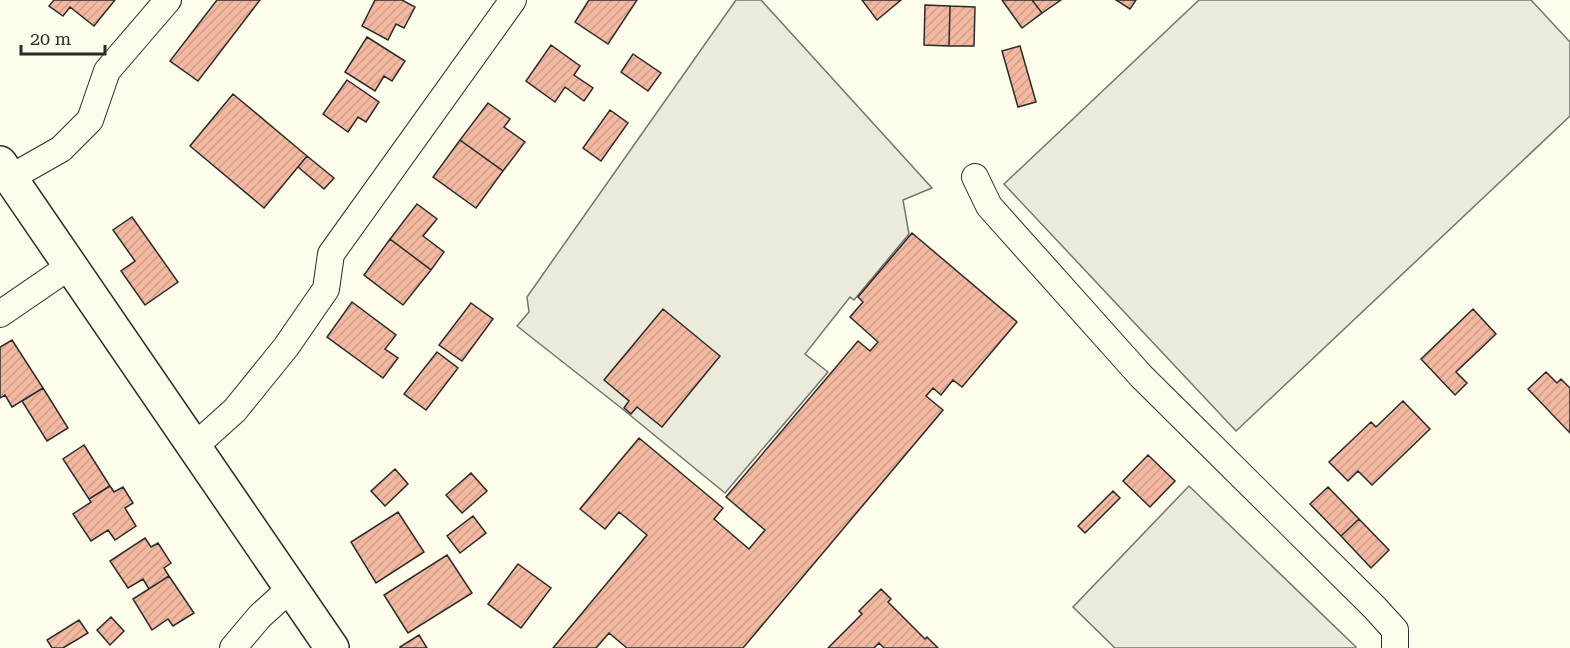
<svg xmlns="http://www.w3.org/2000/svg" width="1570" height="648" font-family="'Roboto Serif',serif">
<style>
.grass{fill:#ecebdb;stroke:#74746e;stroke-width:1.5}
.building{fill:url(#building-hatch);stroke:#2b2b2b;stroke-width:1.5}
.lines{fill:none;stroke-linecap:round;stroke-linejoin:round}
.minor-casing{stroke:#2b2b2b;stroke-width:28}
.secondary-casing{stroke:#2b2b2b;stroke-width:36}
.minor{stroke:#fdfbea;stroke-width:26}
.secondary{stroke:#fdfbea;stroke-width:33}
</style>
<defs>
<pattern id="building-hatch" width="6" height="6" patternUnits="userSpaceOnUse" patternTransform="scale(1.5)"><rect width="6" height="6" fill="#f2b8a0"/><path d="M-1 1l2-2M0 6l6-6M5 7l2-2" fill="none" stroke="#d09e8a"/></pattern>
</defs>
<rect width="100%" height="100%" fill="#fdfbea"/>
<path class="grass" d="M736 0H761L932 188 903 200 909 234 854 300 850 297 805 354 828 372 725 493 620 407 517 326 529 312 527 297Z
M1199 0H1531L1570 42V116L1236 431 1004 184Z
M1189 486 1356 647 1355 648H1115L1073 607Z"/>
<path class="building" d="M54 0H115L94 26 70 7 63 16 49 6Z
M217 0H260L198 81 170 61Z
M375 0H402L415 7 404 28 396 24 388 40 362 26Z
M589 0H637L608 44 575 22Z
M862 0H901L877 20Z
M1002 0H1032L1042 13 1022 28Z
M1032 0H1061L1042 13Z
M1116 0H1136L1130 9Z
M925 5 950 6 949 46 924 45Z
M950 6 975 7 974 46H949Z
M367 37 405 61 392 81 384 76 375 91 345 72Z
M551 45 580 66 574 75 593 88 584 101 565 87 555 102 526 81Z
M1020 46 1036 102 1018 107 1002 51Z
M633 54 661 73 648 91 621 72Z
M347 80 379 102 366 122 358 117 348 132 323 114Z
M233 94 307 156 264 208 190 146Z
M488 103 510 119 504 127 525 142 503 171 460 140Z
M610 110 628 123 601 161 583 148Z
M460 140 503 171 476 208 433 177Z
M307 156 334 178 324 189 298 167Z
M417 204 437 219 423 236 444 252 431 270 390 239Z
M132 217 178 282 145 305 121 271 135 261 113 230Z
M912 233 1017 322 962 387 953 380 941 395 933 388 926 396 943 410 743 648H627L609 633 596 648H553L647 535 619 512 605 529 580 509 639 438 723 508 714 519 749 549 765 530 726 497 858 341 870 351 878 342 850 317 863 302 858 297Z
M390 239 431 270 403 305 364 275Z
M352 302 396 335 385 349 398 358 383 378 327 337Z
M471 303 493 319 462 361 439 345Z
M663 309 720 356 662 427 637 407 631 414 624 408 629 401 604 380Z
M1473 309 1496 334 1456 372 1467 383 1455 395 1421 359Z
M12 340 43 388 12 407 5 395 0 398V347Z
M437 352 458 368 426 410 404 394Z
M1546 372 1557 383 1561 379 1570 388V433L1528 389Z
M43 388 68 428 47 441 22 401Z
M1403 401 1430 429 1372 485 1358 471 1348 481 1329 462 1371 422 1376 427Z
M84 445 110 486 89 499 63 459Z
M1148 455 1175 481 1150 507 1123 481Z
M395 469 408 484 385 506 371 491Z
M471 473 487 491 462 513 446 495Z
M110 486 114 492 123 487 133 503 125 508 136 526 115 540 108 530 91 541 73 514 91 502 89 499Z
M1328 487 1359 519 1341 536 1310 504Z
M1113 491 1120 498 1085 533 1078 526Z
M398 512 424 552 376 583 351 542Z
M473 516 486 533 460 553 447 536Z
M1359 519 1389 550 1371 568 1341 536Z
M145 538 151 547 158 543 171 563 164 568 169 576 149 589 143 579 128 588 110 561Z
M447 555 472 593 408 633 384 595Z
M518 564 551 588 521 628 488 604Z
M169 576 194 613 173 626 168 619 152 630 133 599Z
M881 589 891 599 888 602 925 639 927 637 938 648H884L879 643 874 648H828L862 614 859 611Z
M111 617 124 631 110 645 97 630Z
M79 620 88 633 63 648H52L47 640Z
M419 635 427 648H400V647Z"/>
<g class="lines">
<defs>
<path id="minor" d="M975 177 989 206 1141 376 1375 608 1395 630V648
M10 178 61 149 90 120 107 71 168 0
M0 314 70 266
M194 447 235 410 286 347 326 289 331 254 513 0
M233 648 260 616 291 588"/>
<path id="secondary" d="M0 163 332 648"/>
</defs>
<use href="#minor" class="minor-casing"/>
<use href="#secondary" class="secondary-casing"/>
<use href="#minor" class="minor"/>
<use href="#secondary" class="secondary"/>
</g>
<path d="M21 45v9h84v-9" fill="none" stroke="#2b2b2b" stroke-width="3"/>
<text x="30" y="45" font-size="18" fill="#2b2b2b" stroke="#fdfbea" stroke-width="4.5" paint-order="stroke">20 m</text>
</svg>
